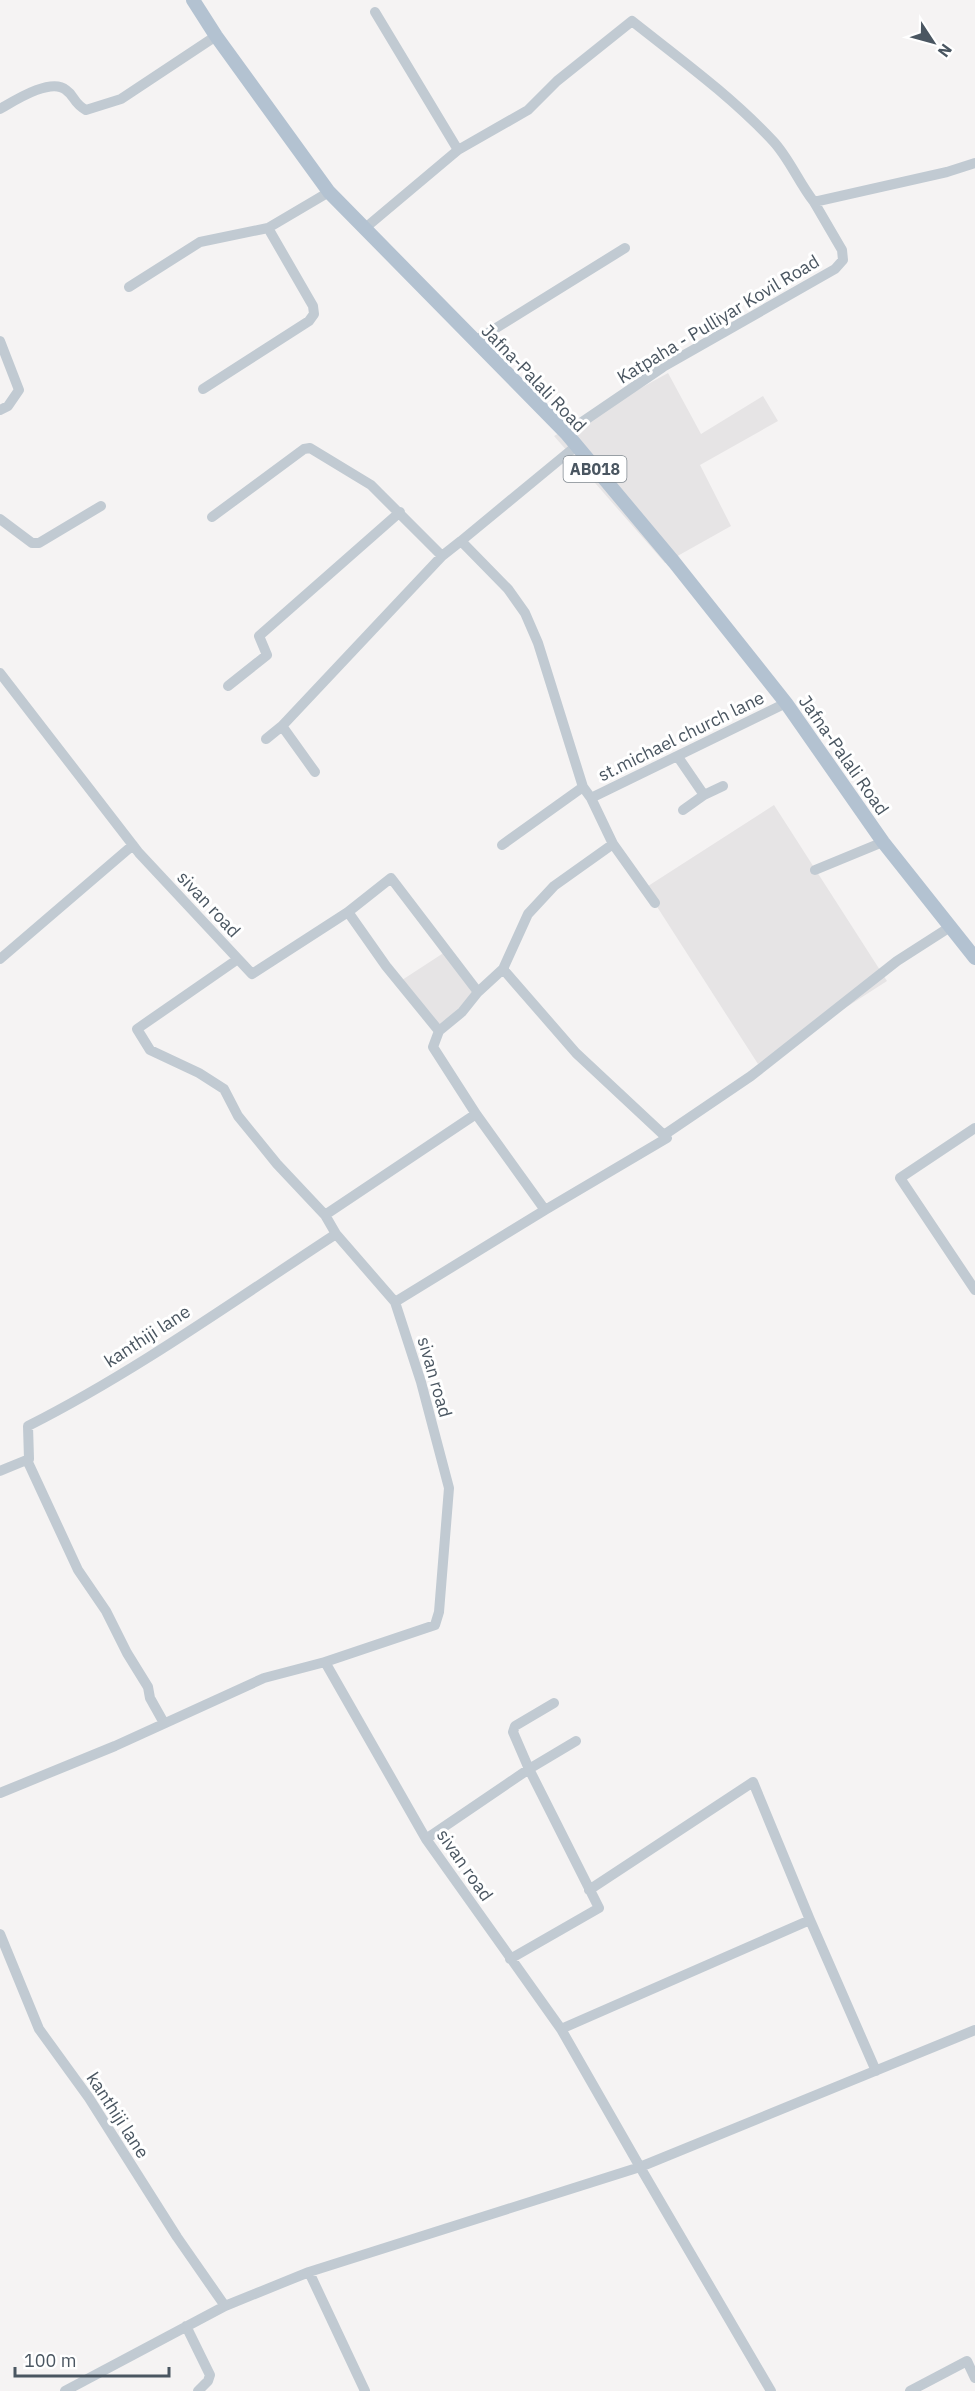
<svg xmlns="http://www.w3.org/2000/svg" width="975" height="2391" font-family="'IBM Plex Sans',sans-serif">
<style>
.education{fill:#e6e4e5}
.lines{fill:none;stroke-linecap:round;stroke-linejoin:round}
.minor{stroke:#c1cad2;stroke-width:10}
.major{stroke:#b3c2d1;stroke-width:14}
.labels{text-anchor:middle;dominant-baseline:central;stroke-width:6;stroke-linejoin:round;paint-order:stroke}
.shield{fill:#fff;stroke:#808990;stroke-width:1.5}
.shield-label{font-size:16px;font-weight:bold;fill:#4a5661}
.street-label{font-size:18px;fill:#4a5661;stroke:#fff}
</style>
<rect width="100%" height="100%" fill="#f5f3f3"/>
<path class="education" d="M668 373 701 434 763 396 778 421 700 465 731 526 665 563 554 436Z
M774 805 887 981 758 1064 645 888Z
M445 952 478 992 439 1031 399 982Z"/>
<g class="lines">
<path class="minor" d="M375 12 458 150
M0 109C14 101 51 77 66 90 75 96 73 103 86 110L121 99 216 36
M364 229 458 150 528 110 557 81 632 21C680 59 731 96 773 141 789 158 799 183 814 202
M129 287 200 242 268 228 329 192
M0 341 19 390 8 406 0 410
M475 341 625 248
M203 389 309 321 314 314 313 306 268 228
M566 433 663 367 835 269 843 260 842 250 814 202 947 172 975 163
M575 447 461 541 508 589 525 613 538 643 583 787 591 798 786 703
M212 517 304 449 310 448 371 485 442 556
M0 519 32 543H39L101 506
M0 673 139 853 238 959 137 1029 150 1050 199 1073 224 1089 238 1116 277 1164 325 1215 336 1234 395 1302 421 1382 449 1488 439 1612 435 1625 325 1662 426 1839 561 2029 640 2167 771 2391
M228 686 267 655 259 636 400 512
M266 739 282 726
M678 757 704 795 683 810
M315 772 282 726 442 556 461 541
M704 795 723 786
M613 844 655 903
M502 845 583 787
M815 870 883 842
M348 912 391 878 478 992
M0 959 133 845
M238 959 252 974 348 912 386 966 439 1031
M476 1114 545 1210 667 1138 576 1053 503 969
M975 1128 900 1178 975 1290
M664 1135 751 1076 897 961 950 927
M325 1215 476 1114 433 1047 439 1031 462 1012 478 992 503 969 528 914 554 886 613 844 591 798
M395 1302 545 1210
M27 1460 78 1570 106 1611 127 1653 148 1687 150 1698 164 1723
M0 1471 29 1459 28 1426C135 1372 235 1300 336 1234
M554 1703 515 1726 513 1732 529 1769 576 1741
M0 1793 115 1746 264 1678 325 1662
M426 1839 529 1769 599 1908 510 1959
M589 1890 753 1782 810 1920 876 2071
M0 1934 39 2029 89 2098 177 2237 225 2306
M561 2029 810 1920
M309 2272 365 2391
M186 2326 210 2375 208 2381 198 2391
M65 2391 225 2306 309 2272 640 2167 975 2030
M910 2391 967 2361 975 2378"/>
<path class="major" d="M193 0 216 36 329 192 566 433 674 562 786 703 883 842 975 958"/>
</g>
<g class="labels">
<rect class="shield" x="563.5" y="456" width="63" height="26" rx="4.5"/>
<g class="shield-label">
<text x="595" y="469">AB018</text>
</g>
<g class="street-label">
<text transform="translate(718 319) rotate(-31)">Katpaha - Pulliyar Kovil Road</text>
<text transform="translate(534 378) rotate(46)">Jafna-Palali Road</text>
<text transform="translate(681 736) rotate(-26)">st.michael church lane</text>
<text transform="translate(844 755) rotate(55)">Jafna-Palali Road</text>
<text transform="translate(209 904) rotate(47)">sivan road</text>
<text transform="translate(147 1336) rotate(-33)">kanthiji lane</text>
<text transform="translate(435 1377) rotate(74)">sivan road</text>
<text transform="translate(465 1865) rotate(55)">sivan road</text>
<text transform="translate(118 2115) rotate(57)">kanthiji lane</text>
</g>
</g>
<g transform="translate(933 42) rotate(126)" stroke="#ffffff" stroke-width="4.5" paint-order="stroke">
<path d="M0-4.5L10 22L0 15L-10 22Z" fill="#4a5661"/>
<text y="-9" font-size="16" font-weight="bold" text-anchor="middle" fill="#4a5661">N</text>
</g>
<path d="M15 2367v9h154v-9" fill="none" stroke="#4a5661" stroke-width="3"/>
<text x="24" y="2367" font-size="18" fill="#4a5661" stroke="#ffffff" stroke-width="4.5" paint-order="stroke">100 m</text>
</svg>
